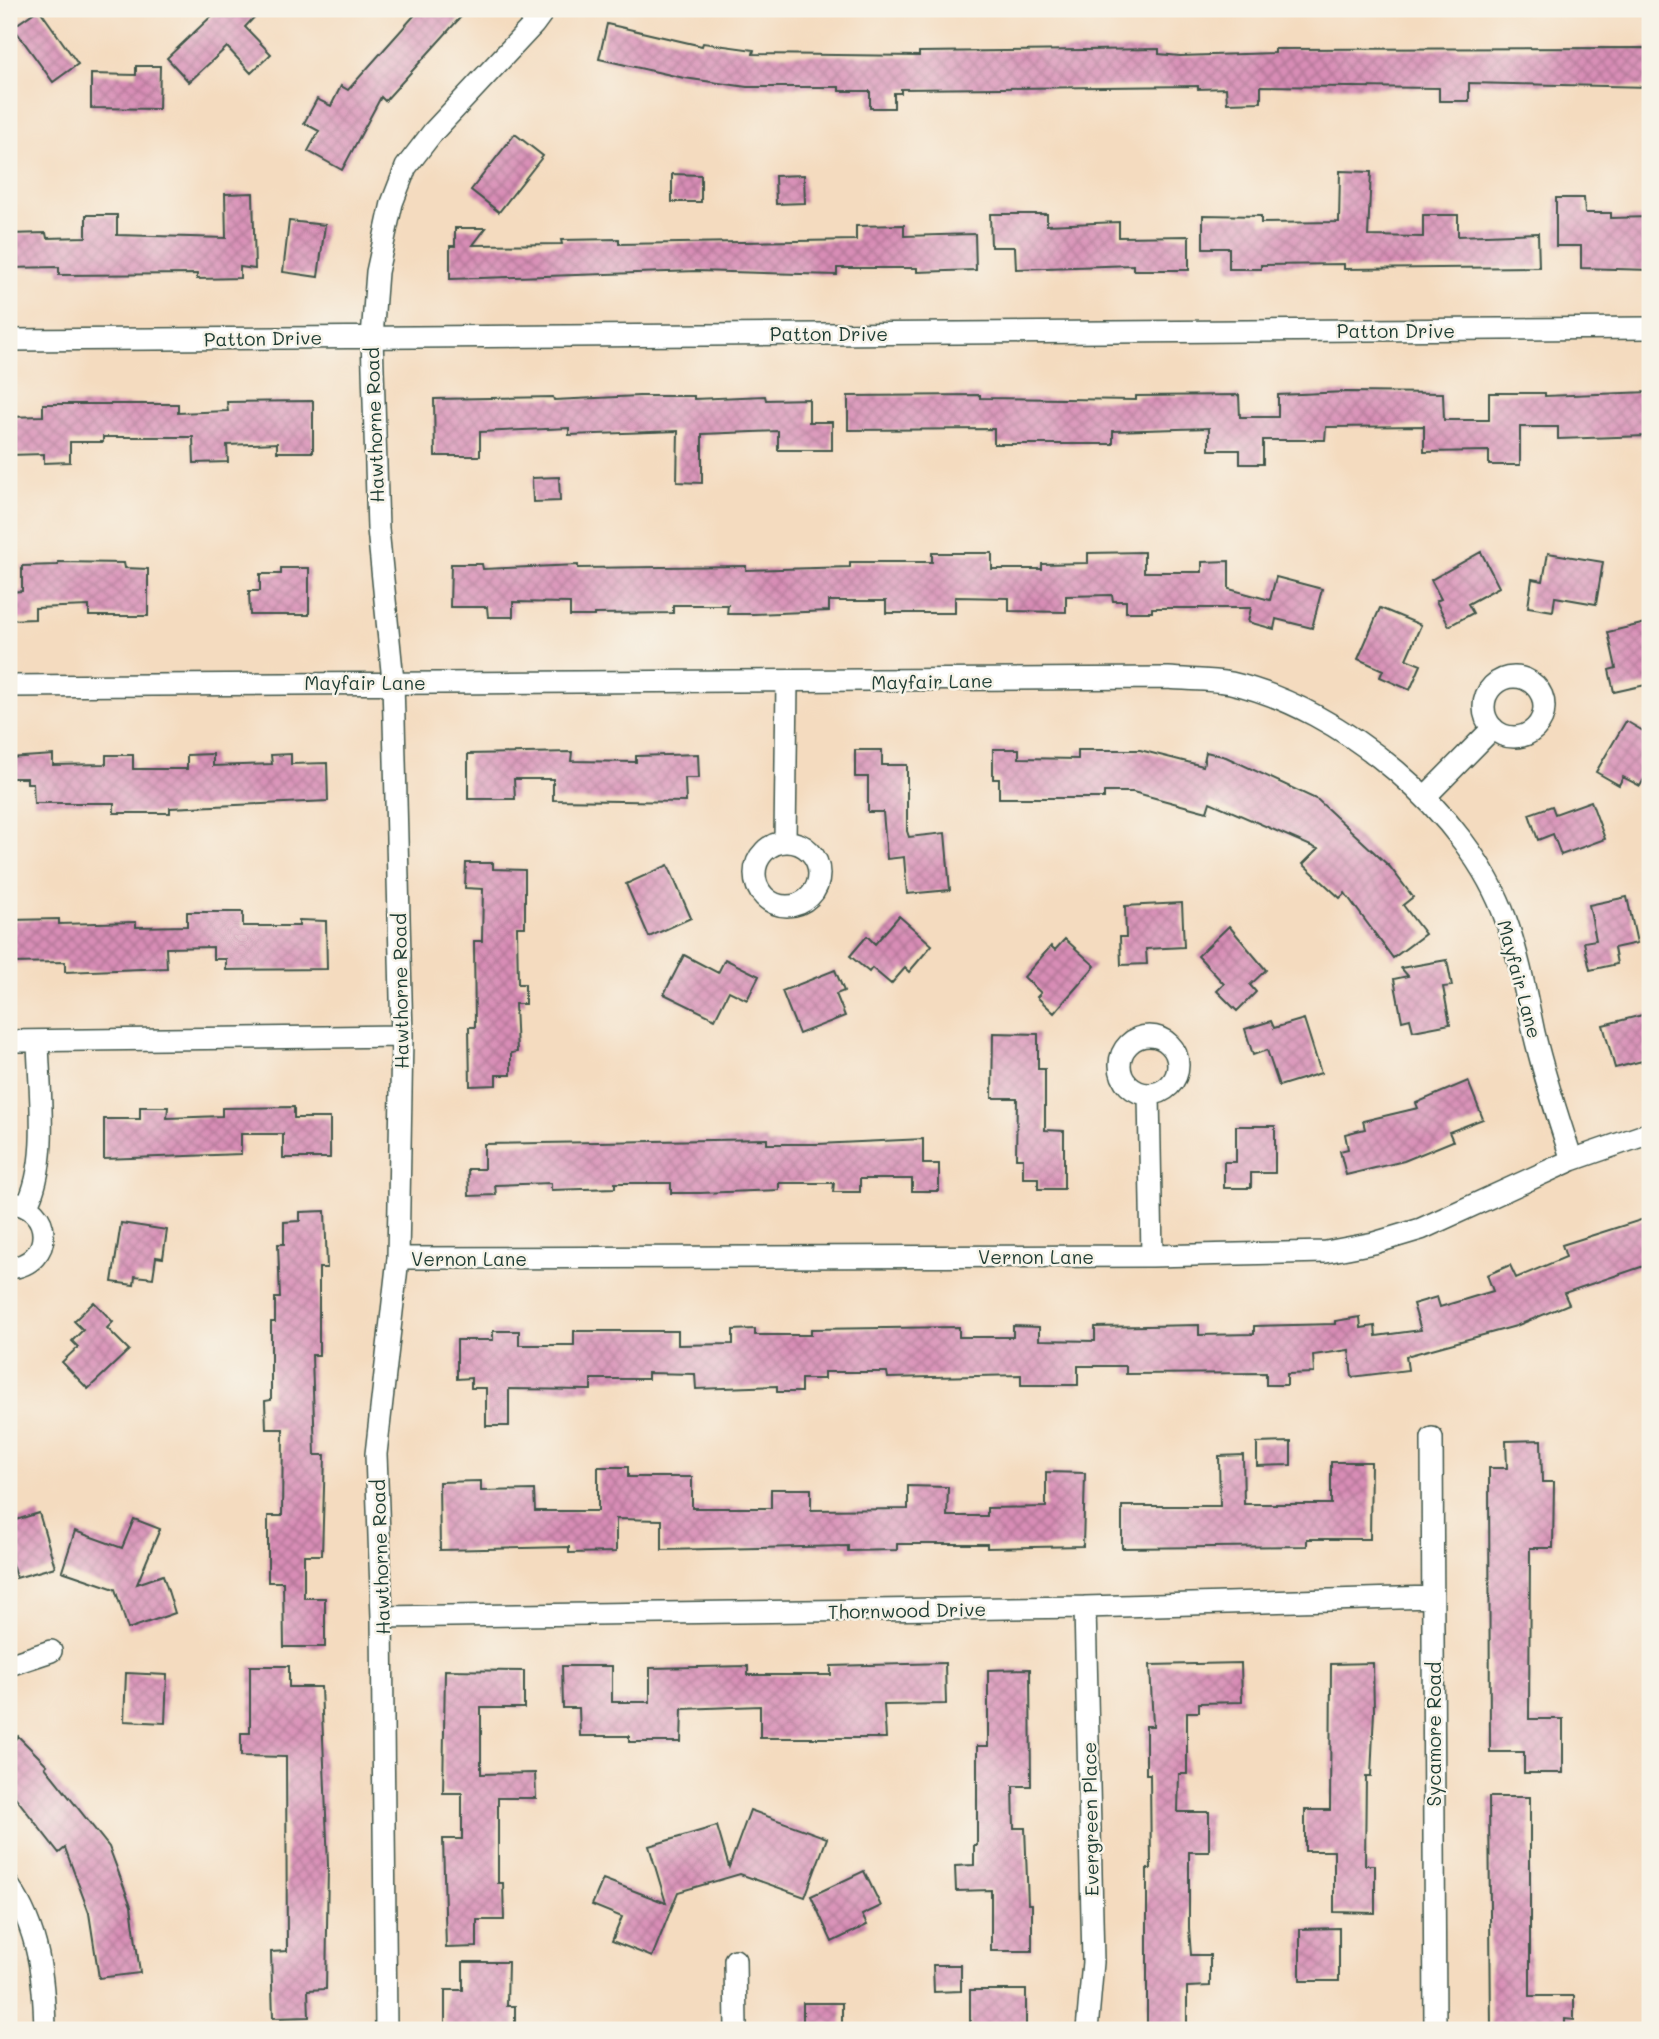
<svg xmlns="http://www.w3.org/2000/svg" width="1659" height="2039" font-family="Mali,sans-serif">
<style>
.building{fill:url(#building-cross-hatch)}
.lines{fill:none;stroke-linecap:round;stroke-linejoin:round}
.street-casing{stroke:#3f5549;stroke-width:24}
.street{stroke:#fff;stroke-width:21}
.labels{text-anchor:middle;dominant-baseline:central;stroke-width:5;stroke-linejoin:round;paint-order:stroke}
.street-label{font-size:19px;fill:#1f3d34;stroke:#f7f3e8}
</style>
<defs>
<pattern id="building-cross-hatch" width="8" height="8" patternUnits="userSpaceOnUse" patternTransform="scale(1.75)"><rect width="8" height="8" fill="#d88db6"/><path d="M0 0l8 8M0 8l8-8" fill="none" stroke="#af7495"/></pattern>
</defs>
<rect width="100%" height="100%" fill="#f7f3e8"/>
<filter id="ink" filterUnits="userSpaceOnUse"><feTurbulence type="fractalNoise" baseFrequency=".0143" numOctaves="2"/><feDisplacementMap in="SourceGraphic" scale="14" xChannelSelector="R" yChannelSelector="G"/><feConvolveMatrix kernelMatrix="1 2 1 2 8 2 1 2 1" color-interpolation-filters="sRGB"/></filter>
<filter id="wash" filterUnits="userSpaceOnUse"><feTurbulence type="fractalNoise" baseFrequency=".00686" numOctaves="4" result="noise"/><feDisplacementMap in="SourceGraphic" scale="28" xChannelSelector="R" yChannelSelector="G"/><feGaussianBlur stdDeviation="1.57" result="paint"/><feColorMatrix in="noise" values="0 0 0 0 0 0 0 0 0 0 0 0 0 0 0 0 0 1.4 0 .05"/><feComposite in="paint" operator="in"/></filter>
<g filter="url(#wash)">
<rect width="100%" height="100%" fill="#f4dbbf"/>
<g id="blocks">
<path class="building" d="M39 9 78 64 53 82 13 27Z
M219 9H262L245 27 271 54 251 73 227 47 189 82 167 58Z
M420 9H468L385 101 381 97 342 170 308 151 319 131 304 123 317 99 331 106 341 86 348 90Z
M607 24 702 46 703 43 754 50 753 54 919 56V52L1159 49V54L1180 56 1275 53V49L1650 48V87L1469 83V101H1439V88L1261 86V102L1227 103 1226 88 1198 89V86L901 89V93H894V108H870V91H839V87H747L684 78 599 59Z
M136 66H160L159 109 91 108V74L136 75Z
M515 134 543 156 499 212 471 190Z
M1340 171 1371 172 1368 236 1423 237V215H1458V236L1538 233 1539 267 1344 269V264L1261 265V269H1229V248H1203V215L1261 216V223L1339 222Z
M672 174 701 175V202H672Z
M804 175 805 203 776 204 775 176Z
M253 193 255 269 240 267V278L197 279V274L59 275V267L9 268V234L46 233 47 238 86 237V215H117V235L226 238 225 194Z
M1556 198H1584L1585 213H1611V218L1650 217V270L1581 268V246H1556Z
M990 214H1047V225L1119 222V237L1189 236V270H1133V265L1016 269 1015 247H991Z
M289 221 325 225 318 277 283 272Z
M904 225V236L975 234 976 270 917 272V268H837V275L697 271 450 279V246H455V228H486L473 245 562 244 561 240 619 239V244L856 240V226Z
M1346 392 1443 393 1444 420H1489V393H1545V396L1650 392V427H1646V436L1558 439V427H1520V465H1489V451L1424 452V426L1326 427 1325 440H1263V464H1240V450H1209V428L1113 431V444H994V429L848 430V396L980 395V398L1136 400V396L1239 395 1240 417H1278V395Z
M639 396H694V399L765 396 766 400 809 399V422H832V450H778V431L702 434V483L677 482 678 431 569 435V428L480 432V456H435L434 399 553 397 554 400Z
M313 401V452H277V443L227 445 228 462 194 463 193 437H103V442H70V462L44 463V454L9 455V417L43 416V404H178V413L228 411 227 402Z
M559 477 560 501 533 502 532 478Z
M1144 552V572H1202V562L1229 561V589L1270 600 1276 577 1322 589 1312 628 1276 619 1274 629 1248 622 1251 608H1152V612H1126V601H1113L1112 595 1066 596V612L1009 611V598L955 597V613H886V601H829V611L753 614H727L728 605H673V613L594 614V616H570V603L513 602V617H488L487 607H450L451 564H482L483 569 578 565V568L746 566V570L850 567V562H932V553H992V569H1042V564L1088 563V553Z
M1481 552 1499 587 1468 604 1473 613 1449 626 1436 601 1441 599 1431 580Z
M1548 553 1603 562 1596 604 1555 597 1553 611 1528 607 1532 579 1543 581Z
M58 562 124 563 125 568 148 569V616H89V606L35 608V619L9 620V592L22 591V566L58 565Z
M281 568H309V615H250L249 591H260V574H281Z
M1380 608 1421 625 1406 659 1421 665 1410 690 1380 677 1383 670 1358 659Z
M1650 622V684L1614 692 1609 670 1616 668 1608 632Z
M1626 721 1650 735V769L1640 786 1623 777 1619 785 1596 772Z
M993 749H1019V758L1078 759V750H1140L1203 766 1206 752 1226 757 1318 800 1390 867 1413 897 1403 905 1425 934 1393 958 1345 893 1340 898 1303 864 1318 849 1210 802 1207 812 1133 792H1104V798H999V779H993Z
M855 750H882V765H907V831L909 837 945 833 950 890 907 894 904 857 887 859 883 812H868V777H855Z
M572 752 571 761 636 762V756L698 754 699 778H685L686 802 553 800V779H514L515 799H468V754Z
M213 754V766L272 764 271 755 291 754V764L327 763 328 801 170 808V813H114V803H34L33 783H27V778H9V758L53 755V765L106 764V755H133V769H187V755Z
M1591 801 1605 839 1561 855 1553 834 1538 840 1529 814 1552 806 1555 814Z
M466 863H493V869L525 870V927H517L518 984H525V1004H515L517 1052 511 1053V1075H496V1085L470 1086 469 1027H475L474 941H482L483 889 465 888Z
M668 865 691 918 649 937 626 884Z
M1627 897 1637 943 1614 948 1617 964 1590 970 1584 942 1596 940 1589 905Z
M1182 903 1184 947 1146 949 1147 964 1121 965 1120 937H1126L1125 906Z
M187 912H243V926H299V920L326 921 327 969 226 970V959H213V947L166 948 167 968 65 972V962L9 963V920L59 919V924L136 922V927L187 926Z
M899 916 932 945 909 972 905 968 891 984 872 968 869 972 850 956 867 936 875 944Z
M1229 926 1266 970 1250 985 1256 992 1237 1011 1217 991 1224 984 1198 956Z
M1065 939 1095 966 1054 1013 1037 997 1041 993 1024 977 1051 946 1055 950Z
M684 955 718 973 725 959 759 976 747 1000 729 991 715 1019 664 994Z
M1447 960 1452 986 1443 987 1450 1024 1413 1031 1410 1019 1402 1021 1394 979 1408 976 1401 968Z
M835 970 844 991 836 994 845 1016 799 1034 782 991Z
M1650 1013V1059L1615 1068 1603 1025Z
M1304 1019 1321 1073 1279 1086 1267 1050 1253 1055 1245 1029 1271 1021 1274 1028Z
M993 1033 1038 1034V1069H1045V1130L1064 1131V1189H1038V1178H1023V1158H1016L1017 1098H992Z
M1468 1081 1483 1119 1449 1132 1453 1141 1404 1161 1346 1175 1340 1151 1348 1149 1345 1134 1365 1129 1363 1121 1418 1108 1416 1103Z
M140 1107H168L167 1118 222 1116V1108L294 1107V1118H330V1158H283V1134H241V1154L104 1159V1119H140Z
M1236 1126H1275V1173H1251V1188H1224V1162H1236Z
M767 1139V1144H818L923 1139V1164H939V1191H912V1179H860V1192H833L834 1183H779V1190L700 1193H671V1183H615V1188L551 1190V1183L495 1185 496 1195 469 1196 468 1169H484V1144Z
M325 1211 327 1268H319V1355H312L315 1455H325L322 1555H304V1598H325V1647H284L283 1582H268V1516H282L283 1429H266L265 1401 271 1400V1322H275V1298H280L278 1244H284V1222L300 1221V1212Z
M1650 1217V1264L1564 1293 1569 1304 1516 1326 1406 1356 1408 1370 1352 1377 1349 1350 1313 1355 1314 1373 1287 1374V1385H1266V1373L1126 1374V1366H1078V1385H1021V1375L888 1378 887 1372H824V1379H801V1392H777V1386L696 1389 695 1374 648 1373V1379H591V1390L509 1389V1426H486V1388H471V1378L457 1379V1340H493V1331H519V1345H574V1331H678V1345L733 1344V1330L755 1329V1335H811V1329L959 1327V1337H1013V1326L1039 1327V1340L1095 1341V1327L1199 1325V1335L1254 1334V1326L1335 1324V1321L1360 1317 1361 1328 1375 1326 1376 1336 1421 1330 1413 1304 1437 1297 1440 1307 1493 1291 1487 1275 1510 1265 1516 1278 1566 1257 1562 1245Z
M121 1223 167 1230 163 1258 156 1257 153 1278 135 1276 134 1285 112 1282Z
M94 1302 113 1322 107 1328 129 1350 88 1389 62 1362 78 1347 72 1341 83 1330 74 1321Z
M1541 1440 1542 1482H1554L1553 1548H1530L1529 1719H1563V1773H1524V1752H1490L1489 1468H1507L1506 1441Z
M1291 1442V1465L1257 1466V1443Z
M1243 1455 1244 1504H1331V1462H1371L1370 1539H1307V1546L1122 1548V1506H1220L1219 1456Z
M598 1467H628V1477H692V1508H771V1489H811V1510L908 1509V1486L948 1487 947 1516H987V1508L1046 1507V1472L1085 1473 1083 1546 987 1548V1544H897V1550L848 1551V1546L662 1550V1520L616 1519V1552L569 1553V1547L440 1550 439 1482 481 1481V1491L534 1490 535 1511H598Z
M39 1513 55 1567 16 1578 9 1554V1522Z
M134 1519 160 1529 137 1584 163 1575 175 1613 128 1629 115 1589 62 1571 75 1531 122 1548Z
M945 1663 946 1704 884 1705 886 1738H760V1706L682 1709 681 1742H629V1736H580L579 1708H563L562 1666H612V1702H650V1668L748 1666V1675H831V1666Z
M1241 1663 1242 1702 1199 1703V1712H1187V1774H1179L1178 1812H1209V1852H1189V1928L1191 1955H1210V1986L1187 1987V2030H1147V1869H1151L1150 1774H1146V1726H1153L1150 1665Z
M1373 1663 1374 1711 1371 1776H1366L1365 1865H1375V1913L1334 1912V1851H1305V1810H1330L1331 1664Z
M250 1666H289V1687H321L328 1866 326 1989 308 1990 309 2017 273 2018 271 1952 287 1951 286 1757 241 1756V1733H250Z
M1030 1669 1031 1786H1013L1014 1828H1025L1028 1904H1032V1951H991V1890L956 1891 955 1866 974 1865V1845H977V1746H988V1670Z
M445 1670 524 1671V1708H481V1774L535 1773 536 1798H498V1883H503L504 1920H477V1947L446 1948 443 1839H462V1793H443Z
M126 1673 167 1675 165 1723 124 1721Z
M18 1736 47 1765 45 1767 109 1847 131 1906 140 1973 99 1978 89 1913 65 1848 59 1853 9 1789V1746Z
M1489 1797H1530V1996H1574V2020L1565 2019V2030H1491Z
M750 1810 827 1838 805 1897 740 1874 678 1892 652 1957 612 1941 622 1917 592 1905 603 1879 666 1903 649 1846 717 1826 729 1867Z
M864 1871 881 1906 862 1915 867 1925 832 1942 811 1896Z
M1339 1928V1981H1300V1929Z
M463 1962H508L507 2006H515V2028L445 2027V1990H463Z
M933 1965H961V1991L934 1992Z
M970 1990H1026V2030H970Z
M803 2003H842V2030H803Z"/>
</g>
</g>
<g filter="url(#ink)">
<use href="#blocks" fill-opacity="0" stroke="#3f5549" stroke-width="2"/>
<g class="lines">
<defs>
<path id="street" d="M9 340 1650 328
M1484 707a30 30 0 1 1 60 0a30 30 0 1 1-60 0Z
M9 686 1168 678C1188 680 1211 679 1231 683 1341 708 1469 813 1506 920 1519 957 1526 995 1534 1033 1544 1076 1558 1118 1572 1160
M1425 797 1493 728
M785 841 787 682
M755 874a32 32 0 1 1 64 0a32 32 0 1 1-64 0Z
M1120 1065a29 29 0 1 1 58 0a29 29 0 1 1-58 0Z
M9 1041 402 1036
M1149 1095 1152 1256
M9 1203C54 1204 55 1265 9 1268
M26 1207C50 1163 39 1091 38 1041
M398 1258 1152 1256 1326 1252 1374 1243 1421 1229 1572 1160 1650 1133
M1432 1438 1435 2030
M1085 1607 1093 1962 1087 2030
M382 1617 1085 1607 1432 1597
M9 1665 51 1651
M9 1886C39 1929 44 1979 45 2030
M735 1960 736 2030
M386 2030 382 1617 376 1454 398 1258 402 1036 393 681 378 529 372 337 377 272 392 203 406 167 433 132 534 24 545 9"/>
</defs>
<use href="#street" class="street-casing"/>
<use href="#street" class="street"/>
</g>
</g>
<g class="labels">
<g class="street-label">
<text x="1396" y="330">Patton Drive</text>
<text x="829" y="333">Patton Drive</text>
<text transform="translate(263 338) rotate(-1)">Patton Drive</text>
<text transform="translate(374 425) rotate(-92)">Hawthorne Road</text>
<text transform="translate(932 681) rotate(-1)">Mayfair Lane</text>
<text x="365" y="682">Mayfair Lane</text>
<text transform="translate(1520 979) rotate(75)">Mayfair Lane</text>
<text transform="translate(400 991) rotate(-91)">Hawthorne Road</text>
<text x="1036" y="1256">Vernon Lane</text>
<text x="469" y="1258">Vernon Lane</text>
<text transform="translate(380 1557) rotate(-92)">Hawthorne Road</text>
<text transform="translate(907 1610) rotate(-1)">Thornwood Drive</text>
<text transform="translate(1433 1734) rotate(-90)">Sycamore Road</text>
<text transform="translate(1090 1819) rotate(-91)">Evergreen Place</text>
</g>
</g>
<rect width="1659" height="2039" fill="none" stroke="#f7f3e8" stroke-width="35"/>
</svg>
